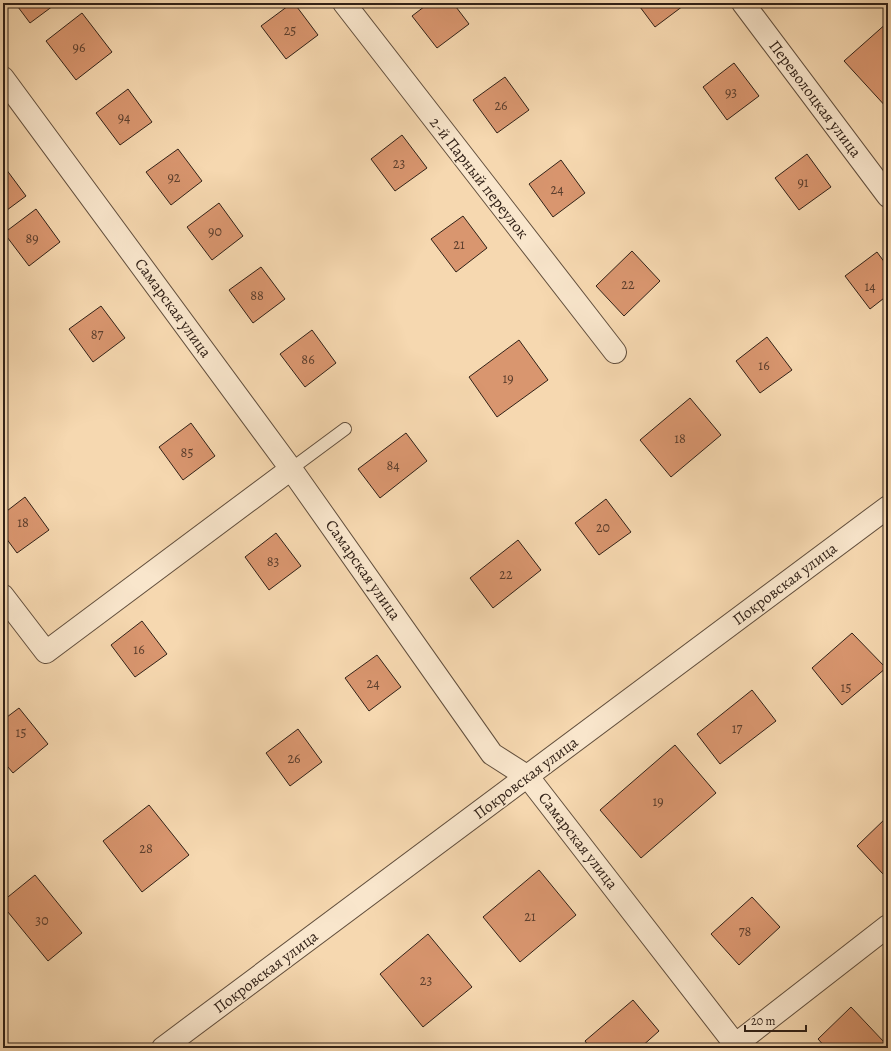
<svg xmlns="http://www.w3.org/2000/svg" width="891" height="1051" font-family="Alegreya,serif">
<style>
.building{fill:#d9966f;stroke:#312117}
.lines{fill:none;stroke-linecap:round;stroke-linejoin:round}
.service-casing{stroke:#624f3d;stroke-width:14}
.minor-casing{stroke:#624f3d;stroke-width:24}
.tertiary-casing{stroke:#624f3d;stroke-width:24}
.service{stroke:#f9e6cc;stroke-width:12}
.minor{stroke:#f9e6cc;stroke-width:22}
.tertiary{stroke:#f9e6cc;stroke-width:22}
.labels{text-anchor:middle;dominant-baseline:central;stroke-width:3;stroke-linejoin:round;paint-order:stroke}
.number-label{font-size:14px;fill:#5b3e2d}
.street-label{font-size:16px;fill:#312117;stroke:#f9e6cc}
</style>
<rect width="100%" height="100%" fill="#f6d8b0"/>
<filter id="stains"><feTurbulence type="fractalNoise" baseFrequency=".005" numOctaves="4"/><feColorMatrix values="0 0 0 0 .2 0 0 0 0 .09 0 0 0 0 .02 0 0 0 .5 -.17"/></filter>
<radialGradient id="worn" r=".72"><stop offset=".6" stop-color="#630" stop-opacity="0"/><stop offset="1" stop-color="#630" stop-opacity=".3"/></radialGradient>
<path class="building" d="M15 3H57L30 23Z
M292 3H294L318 35 286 59 261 26Z
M429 3H453L469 24 437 48 412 16Z
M637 3H687L655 27Z
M82 13 112 52 76 80 46 41Z
M888 22V109L844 61Z
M734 63 759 96 727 120 703 87Z
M505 77 529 110 497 133 473 100Z
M128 89 152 122 120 145 96 113Z
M402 135 427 168 395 191 371 159Z
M178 149 202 181 171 205 146 172Z
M807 154 831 187 799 210 775 178Z
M561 160 585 193 553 217 529 184Z
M3 165 26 196 3 213Z
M219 203 243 236 212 260 187 227Z
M36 209 60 242 29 266 4 233Z
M463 216 487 248 456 272 431 239Z
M632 251 660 281 624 316 596 286Z
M877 252 888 267V295L870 309 845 276Z
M261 267 285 299 253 323 229 290Z
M101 306 125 338 93 362 69 329Z
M312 330 336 363 305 387 280 354Z
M767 337 792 370 760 393 736 361Z
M519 340 548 380 497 417 469 377Z
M690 398 721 435 671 477 640 440Z
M191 423 215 456 183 480 159 447Z
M406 433 427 461 380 498 358 469Z
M25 497 49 530 17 553 3 534V514Z
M606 499 631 532 599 555 575 523Z
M276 533 301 566 269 590 245 557Z
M518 540 541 570 493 608 470 578Z
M142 621 167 654 135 677 111 645Z
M852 633 886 668 842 705 812 668Z
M377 655 401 687 369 711 345 678Z
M752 690 776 721 720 764 697 734Z
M19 708 48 744 13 773 3 761V720Z
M298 729 322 762 290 786 266 753Z
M675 745 716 793 641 858 600 810Z
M149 805 189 855 142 892 103 841Z
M888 816V870L883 874 857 846Z
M539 870 576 915 520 962 483 917Z
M35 875 82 933 48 961 3 906V901Z
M752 897 780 927 739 965 711 934Z
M428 934 472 987 423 1027 380 974Z
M633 1000 659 1031 640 1048H590L585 1041Z
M851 1007 884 1042 878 1048H826L818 1039Z"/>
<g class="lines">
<defs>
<path id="service" d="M291 469 345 429"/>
<path id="minor" d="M344 3 615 352
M743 3 888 196
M3 78 291 469 492 754 528 777 738 1048
M3 596 46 652 291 469
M731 1048 888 926"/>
<path id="tertiary" d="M163 1048 888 507"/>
</defs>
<use href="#service" class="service-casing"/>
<use href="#minor" class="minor-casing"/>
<use href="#tertiary" class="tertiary-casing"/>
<use href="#service" class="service"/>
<use href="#minor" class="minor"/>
<use href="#tertiary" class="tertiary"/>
</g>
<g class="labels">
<g class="number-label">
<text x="290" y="30">25</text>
<text x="79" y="47">96</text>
<text x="731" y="92">93</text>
<text x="501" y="105">26</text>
<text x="124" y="117">94</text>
<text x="399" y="163">23</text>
<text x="174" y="177">92</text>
<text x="803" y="182">91</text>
<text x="557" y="189">24</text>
<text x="215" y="231">90</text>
<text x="32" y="238">89</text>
<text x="459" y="244">21</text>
<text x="628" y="284">22</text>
<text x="870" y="286">14</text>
<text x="257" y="295">88</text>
<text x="97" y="334">87</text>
<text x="308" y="359">86</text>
<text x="764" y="365">16</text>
<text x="508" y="378">19</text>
<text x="680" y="438">18</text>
<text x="187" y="452">85</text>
<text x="393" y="465">84</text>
<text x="23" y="522">18</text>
<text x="603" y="527">20</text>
<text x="273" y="561">83</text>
<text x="506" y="574">22</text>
<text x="139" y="649">16</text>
<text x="373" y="683">24</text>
<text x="846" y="687">15</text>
<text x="737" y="728">17</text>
<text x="21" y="732">15</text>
<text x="294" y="758">26</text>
<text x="658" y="801">19</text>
<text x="146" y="848">28</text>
<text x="530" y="916">21</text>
<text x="42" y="920">30</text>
<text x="745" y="931">78</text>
<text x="426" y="980">23</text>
</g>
<g class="street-label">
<text transform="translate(815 99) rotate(53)">Переволоцкая улица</text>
<text transform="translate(479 178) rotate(52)">2-й Парный переулок</text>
<text transform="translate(173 308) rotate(54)">Самарская улица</text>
<text transform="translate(363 570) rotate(55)">Самарская улица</text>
<text transform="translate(785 584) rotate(-37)">Покровская улица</text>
<text transform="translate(526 778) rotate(-37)">Покровская улица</text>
<text transform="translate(578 841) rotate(52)">Самарская улица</text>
<text transform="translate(266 972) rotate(-37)">Покровская улица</text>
</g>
</g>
<rect width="891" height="1051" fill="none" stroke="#f6d8b0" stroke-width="16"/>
<rect x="4" y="4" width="883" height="1043" fill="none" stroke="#312117" stroke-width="2"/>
<rect x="8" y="8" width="875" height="1035" fill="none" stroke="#312117"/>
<path d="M745 1025v6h61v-6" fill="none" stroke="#312117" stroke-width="2"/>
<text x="751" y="1025" font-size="12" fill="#312117" stroke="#f9e6cc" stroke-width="3" paint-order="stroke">20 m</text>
<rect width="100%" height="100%" filter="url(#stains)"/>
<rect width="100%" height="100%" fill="url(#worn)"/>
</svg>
